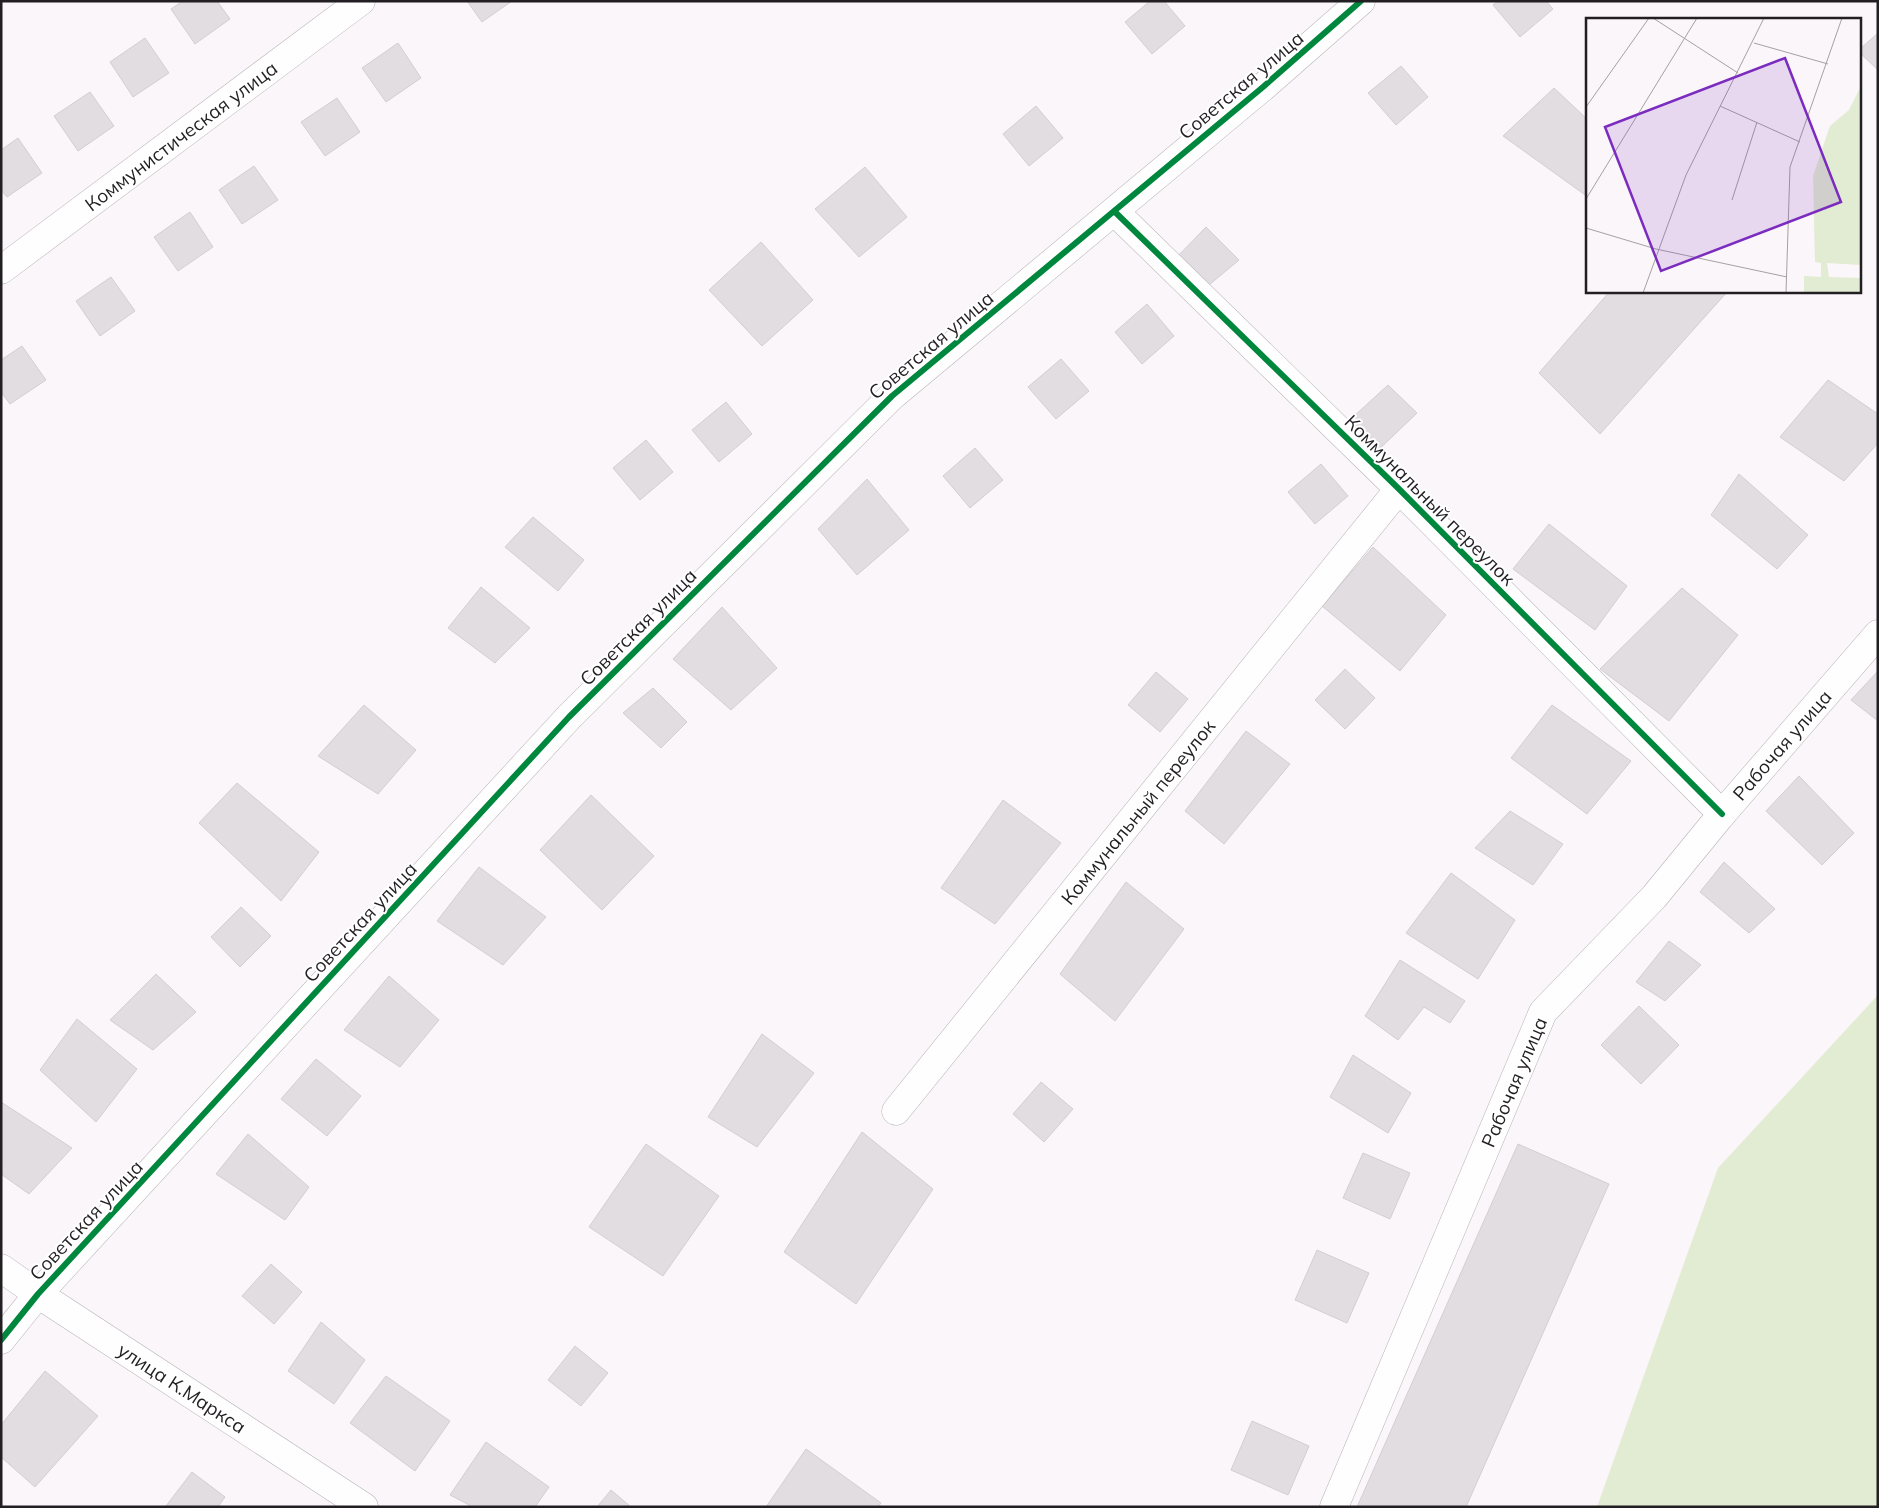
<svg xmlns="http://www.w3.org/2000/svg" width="1879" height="1508" font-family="Mulish,sans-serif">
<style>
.green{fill:#e1ecd2}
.building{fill:#e1dde0;stroke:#d2ced1}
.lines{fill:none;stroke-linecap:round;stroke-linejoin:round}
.street-casing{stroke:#b7b3b6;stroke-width:29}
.secondary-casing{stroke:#b7b3b6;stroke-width:29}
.street{stroke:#fefefe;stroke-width:28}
.secondary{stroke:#fefefe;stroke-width:28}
.cycleway-casing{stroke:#fff;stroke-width:9}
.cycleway{stroke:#00873e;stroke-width:6}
.labels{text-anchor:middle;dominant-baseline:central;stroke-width:4;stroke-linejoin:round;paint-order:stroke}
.street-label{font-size:19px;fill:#221f22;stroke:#fff}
.inset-road{fill:none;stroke:#a4a0a4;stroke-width:1}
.view{fill:#7b2cbf;fill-opacity:0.15;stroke:#7b2cbf;stroke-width:2.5}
.inset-edge{fill:none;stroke:#221f22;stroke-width:2.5}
</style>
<rect width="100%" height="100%" fill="#fbf6fa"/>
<path class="green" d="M1878 995V1507H1597L1718 1168Z"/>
<path class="building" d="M183 1H217L230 19 195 44 171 9Z
M467 1H512L482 22Z
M1150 1H1164L1185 26 1152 54 1125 22Z
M1498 1H1546L1553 9 1520 37 1493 5Z
M1878 33V70L1860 53V49Z
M145 38 169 73 133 97 110 62Z
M398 43 421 78 386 102 362 68Z
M1401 66 1428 97 1396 125 1368 93Z
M1554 88 1588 120V197L1503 136Z
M90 92 114 126 78 151 54 116Z
M337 98 360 132 325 156 301 122Z
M1036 106 1063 138 1029 166 1003 134Z
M18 138 42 173 7 197 1 190V150Z
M254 166 278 200 242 224 219 190Z
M865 167 907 217 859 257 815 209Z
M190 212 213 247 178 271 154 237Z
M1206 227 1239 260 1209 285 1176 258Z
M761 242 813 300 762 346 709 290Z
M111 277 135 311 100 336 76 301Z
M1610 291H1728L1600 434 1539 373Z
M1147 304 1174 336 1142 364 1115 332Z
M22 346 46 380 10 404 1 392V360Z
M1061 359 1089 391 1056 419 1028 387Z
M1828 380 1878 414V443L1844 481 1780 437Z
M1388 385 1417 413 1371 457 1341 428Z
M726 402 752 434 719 462 692 430Z
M646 440 673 472 640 500 613 468Z
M975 448 1003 480 970 508 943 476Z
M1321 464 1348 496 1315 524 1288 492Z
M1739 474 1808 535 1777 569 1711 515Z
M867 479 909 530 857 575 818 529Z
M533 517 584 560 558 591 505 547Z
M1549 524 1627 586 1595 630 1513 569Z
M1373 547 1446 615 1400 671 1322 606Z
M481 587 530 628 495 663 448 628Z
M1682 588 1738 635 1669 721 1600 669Z
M722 607 777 668 731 710 673 659Z
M1345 669 1375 698 1345 729 1315 700Z
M1878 671V721L1851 700Z
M1156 672 1188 699 1160 732 1128 705Z
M653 688 687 722 661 748 623 713Z
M364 705 416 750 378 794 318 756Z
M1552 705 1631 761 1587 814 1511 758Z
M1246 731 1290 764 1224 844 1185 811Z
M1799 776 1854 833 1822 865 1766 811Z
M237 783 319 852 281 901 199 823Z
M591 795 654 856 602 910 540 850Z
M1003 800 1061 843 995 924 941 888Z
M1510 811 1563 844 1533 885 1475 848Z
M1724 862 1775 909 1749 933 1700 892Z
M479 867 546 917 503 965 437 921Z
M1451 873 1515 920 1478 979 1406 933Z
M1126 882 1184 929 1115 1021 1060 974Z
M241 907 271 936 240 967 211 937Z
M1669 941 1701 965 1665 1001 1636 982Z
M1400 960 1465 1001 1450 1023 1424 1007 1398 1040 1365 1016Z
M156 974 196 1012 153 1050 110 1020Z
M389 976 439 1020 400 1067 344 1030Z
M1639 1006 1679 1045 1641 1084 1601 1045Z
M77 1019 137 1069 96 1122 40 1070Z
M762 1034 814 1073 757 1147 708 1117Z
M1353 1055 1411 1093 1388 1133 1330 1097Z
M316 1059 361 1096 327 1136 281 1099Z
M1041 1082 1073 1109 1044 1142 1013 1114Z
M1 1102 72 1148 29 1194 1 1174Z
M862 1132 933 1189 856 1304 784 1252Z
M248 1134 309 1187 285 1220 216 1174Z
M646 1144 719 1196 663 1276 589 1227Z
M1518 1144 1609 1184 1466 1507H1357Z
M1363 1153 1410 1173 1390 1219 1343 1198Z
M1317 1250 1369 1273 1347 1323 1295 1300Z
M271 1264 302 1292 274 1324 242 1296Z
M321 1322 365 1360 334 1404 288 1371Z
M575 1346 608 1373 581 1406 548 1380Z
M45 1371 98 1416 35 1487 1 1457V1425Z
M386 1376 450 1421 415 1471 350 1423Z
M1252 1421 1309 1446 1288 1495 1231 1470Z
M486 1442 549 1487 535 1507H473L450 1495Z
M806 1449 881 1503 878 1507H766Z
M192 1472 225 1497 218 1507 166 1506Z
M611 1490 631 1507H597Z"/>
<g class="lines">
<defs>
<path id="street" d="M1114 211 1399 489 1722 814
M1 270 361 1
M896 1111 1399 489
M1 1268 38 1294 364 1507
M1 1340 38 1294 569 717 892 396 1263 87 1361 1"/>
<path id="secondary" d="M1334 1507 1543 1012 1654 897 1722 814 1878 634"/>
</defs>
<use href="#street" class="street-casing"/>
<use href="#secondary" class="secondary-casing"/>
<use href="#street" class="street"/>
<use href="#secondary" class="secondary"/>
<defs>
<path id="cycleway" d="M1114 211 1399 489 1722 814
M1 1340 38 1294 569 717 892 396 1263 87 1361 1"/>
</defs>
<use href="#cycleway" class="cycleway-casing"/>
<use href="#cycleway" class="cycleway"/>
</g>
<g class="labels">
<g class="street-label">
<text transform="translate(1241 85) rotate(-40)">Советская улица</text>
<text transform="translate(181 136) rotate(-37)">Коммунистическая улица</text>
<text transform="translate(931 345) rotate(-40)">Советская улица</text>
<text transform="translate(1430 500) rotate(45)">Коммунальный переулок</text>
<text transform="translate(638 627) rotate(-45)">Советская улица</text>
<text transform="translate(1782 745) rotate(-49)">Рабочая улица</text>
<text transform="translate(1138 812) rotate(-51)">Коммунальный переулок</text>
<text transform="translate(360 922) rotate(-47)">Советская улица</text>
<text transform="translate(1514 1082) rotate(-67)">Рабочая улица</text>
<text transform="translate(86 1220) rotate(-47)">Советская улица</text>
<text transform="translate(182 1388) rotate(33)">улица К.Маркса</text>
</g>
</g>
<g transform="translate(1586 18)">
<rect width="275" height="275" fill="#fbf6fa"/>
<path d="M275 68V247L241 245 243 259 275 260V275H218V258L235 259V245L229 244 227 158 244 108 263 92Z" fill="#e1ecd2"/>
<path class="inset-road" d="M67 0 152 55M168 25 242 46M134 88 214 124M0 89 63 0M0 181 111 0M146 182 171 104M0 210 70 231 201 259M57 275 100 157 178 0M200 275 204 149 256 0"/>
<path class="view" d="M199 40 255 184 75 253 19 109Z"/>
<rect width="275" height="275" class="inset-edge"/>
</g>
<rect width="1879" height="1508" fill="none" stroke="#221f22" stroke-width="5"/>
</svg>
